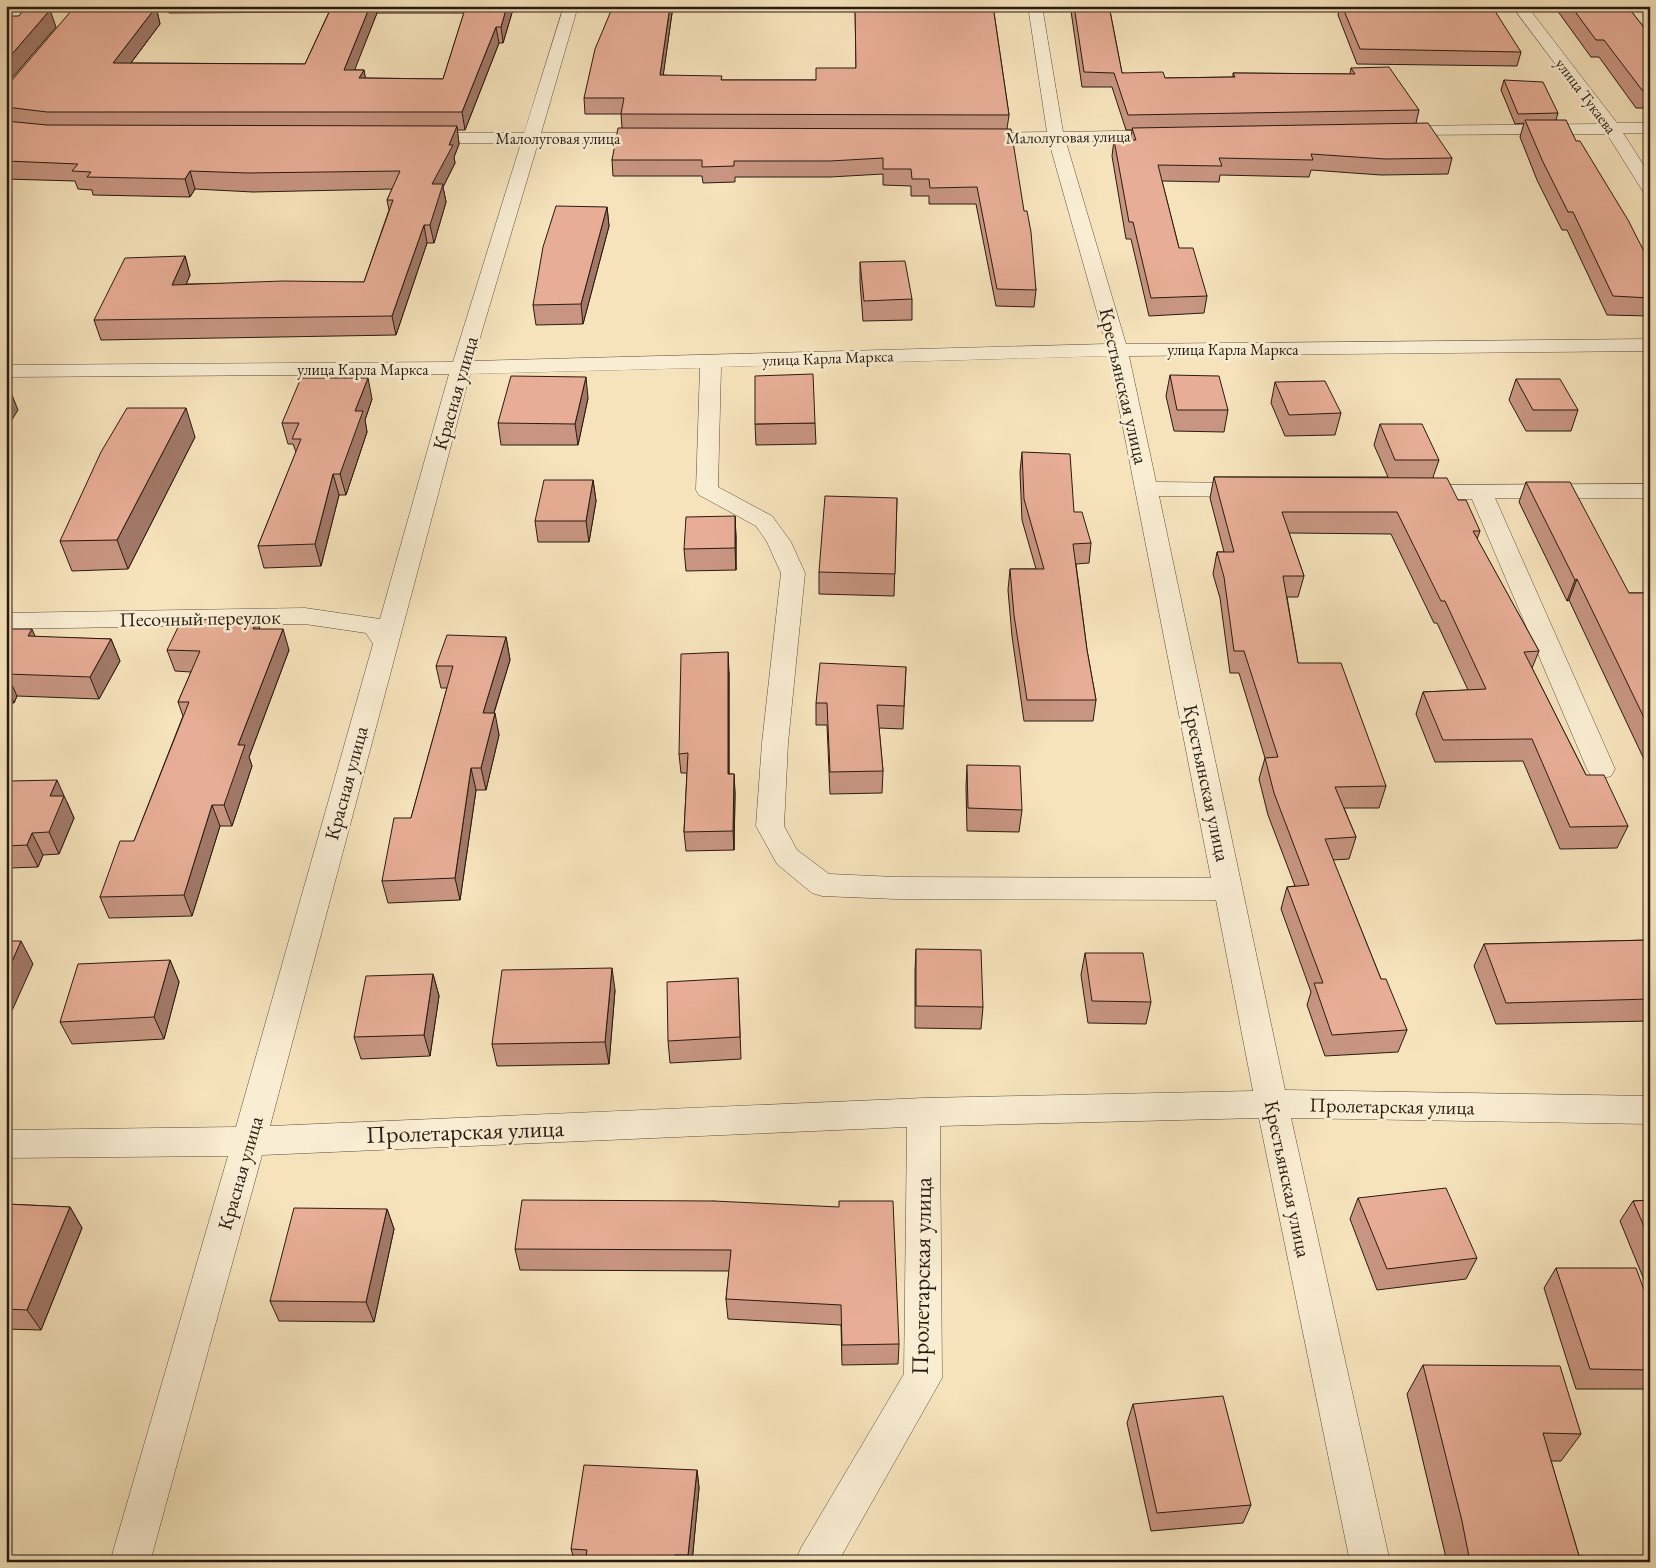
<svg xmlns="http://www.w3.org/2000/svg" width="1656" height="1568" font-family="'EB Garamond',serif">
<style>
.lines{fill:none;stroke-linecap:round;stroke-linejoin:round}
.minor-casing{stroke:#5c4d3b;stroke-width:1}
.minor{fill:#f9edd3;fill-rule:evenodd}
.wall{fill:#c79581;stroke:#291b10;fill-rule:evenodd}
.shaded-wall{fill:#a27969;stroke:#291b10}
.building{fill:#e7ad96;stroke:#291b10}
.labels{text-anchor:middle;dominant-baseline:central;stroke-width:5;stroke-linejoin:round;paint-order:stroke}
.far-street-label{font-size:16px;fill:#291b10;stroke:#f9edd3}
.street-label{font-size:20px;fill:#291b10;stroke:#f9edd3}
.near-street-label{font-size:24px;fill:#291b10;stroke:#f9edd3}
</style>
<rect width="100%" height="100%" fill="#f6e3bc"/>
<filter id="stains"><feTurbulence type="fractalNoise" baseFrequency=".004" numOctaves="4"/><feColorMatrix values="0 0 0 0 .2 0 0 0 0 .09 0 0 0 0 .02 0 0 0 .5 -.17"/></filter>
<radialGradient id="worn" r=".72"><stop offset=".6" stop-color="#630" stop-opacity="0"/><stop offset="1" stop-color="#630" stop-opacity=".3"/></radialGradient>
<g class="lines">
<defs>
<path id="minor" d="M18 6H36L6 24V13Z
M76 6H91L61 43H51L48 40Z
M564 6H578L541 133H653L659 134 661 138 659 142 653 143H538L473 361 1106 344 1049 142 974 143 968 142 966 138 968 134 974 133 1047 132 1028 6H1042L1063 132 1168 130 1174 131 1176 135 1174 139 1168 140 1066 142 1126 344 1650 339V351L1129 356 1156 482 1248 483 1256 485 1259 490 1256 495 1248 497 1159 496 1285 1090 1650 1096V1124L1291 1118 1390 1562H1350L1259 1118 940 1126 942 1378 838 1562H795L801 1548 904 1374 907 1127 262 1155 150 1562H110L228 1156 6 1158V1130L236 1127 373 644 366 633 305 624 6 629V613L305 608 380 619 449 374 6 377V365L453 362 521 143H421L415 142 413 138 415 134 421 133H524ZM1109 356 1211 878 896 877 829 874 797 850 784 826 788 743 805 573 791 542 772 516 718 487 721 367ZM700 368 696 490 699 495 756 526 767 542 781 573 762 743 756 826 777 864 812 893 822 896 896 899 1216 900 1253 1091 924 1098 270 1126 470 374Z
M1512 6H1527L1617 123H1650V133H1623L1650 175V194L1644 193 1607 134 1390 135 1388 131 1390 127 1396 126 1600 124Z
M1650 484V498H1495L1615 769 1611 776 1601 779 1591 776 1587 769 1472 499H1416L1408 497 1405 492 1408 487 1416 485Z"/>
</defs>
<use href="#minor" class="minor-casing"/>
<use href="#minor" class="minor"/>
</g>
<path class="wall" d="M168 6H514L503 43H499L465 130H457L459 144 454 157 455 163 443 187 446 202 434 243H427L396 335 101 340 94 320 185 256 190 275 186 284 364 282 389 210 387 200 392 189 253 192 195 189 190 197 93 195 92 190 78 189 75 181 6 179V86L92 11 156 7 160 24 131 63 305 64 329 12 169 13ZM377 13H464L443 79 365 78 364 70H354Z
M673 6 663 75 722 80H816L856 68 855 6H993L1009 115 1007 129 1036 290 1034 307 996 306 976 204H929V196H911V186L883 185V174L830 177H735V182L703 183 702 176H613L612 160 622 128 621 114H585L584 98Z
M1072 6H1109L1122 73 1165 78 1233 77V73L1350 74 1351 68 1419 110 1416 123 1452 158 1448 174 1381 175 1311 170 1309 177 1220 175 1219 182 1162 181 1179 248 1207 296 1204 313 1149 316 1131 239H1126L1112 156 1114 140H1131L1132 130H1126L1112 87H1082L1071 11Z
M1340 6H1477L1521 52 1517 66 1357 64 1338 15Z
M1554 6H1627L1650 35V117L1644 108H1636L1599 57H1591Z
M1504 80 1558 113 1556 120 1576 141 1650 263V316L1607 315 1567 230H1562L1537 180 1520 137 1524 123 1515 124 1501 90Z
M607 207 609 226 583 324 536 325 533 305Z
M860 262 912 299V320L863 321 860 282Z
M1170 375 1228 410 1224 432 1174 431 1166 396Z
M1516 379 1578 410 1571 431H1526L1509 400Z
M1275 382 1341 413 1335 435 1285 436 1271 403Z
M588 398 578 445H501L498 423Z
M372 399 365 420 367 432 346 495H339L321 566 264 568 258 546 296 452 293 444H288L282 423Z
M815 423 816 444 756 445 755 424Z
M1380 424 1439 460 1433 477 1458 500 1480 531 1477 539 1539 651 1532 668 1586 775 1628 826 1617 848 1560 849 1523 761 1435 762 1416 714 1423 692 1468 690 1437 623H1434L1391 534 1289 533 1304 576 1298 597H1287L1298 663 1386 786 1379 808H1344L1356 837 1349 859 1333 860 1381 979 1407 1030 1398 1052 1325 1056 1307 1005 1311 992 1281 909 1287 887 1295 886 1268 815 1259 779 1265 758 1239 673H1230L1220 598 1213 574 1217 552H1224L1210 498 1214 477H1388L1374 445Z
M195 437 128 569 72 571 60 541Z
M1022 452 1074 512 1091 543 1089 563 1076 564 1087 650 1096 700 1093 721H1024L1012 636 1008 590 1010 569H1036L1022 520 1020 472Z
M593 480 596 501 589 542H538L535 521Z
M1526 482 1629 593H1650V772L1569 600 1567 601 1519 502Z
M897 498 894 596 819 594V572Z
M735 516 736 538V570L686 571 684 549Z
M6 629 35 637 111 639 120 661 99 699 17 696 14 703H6Z
M260 629 289 650 249 757 252 766 232 826H220L192 916 109 918 100 897 134 841 183 716 178 702 191 672 175 671 167 650Z
M506 637 510 660 494 713 499 735 486 790H476L460 900 388 903 382 881 411 818 447 688H441L436 666Z
M906 667 903 729 879 728 883 771 882 793 830 794 827 725H816V703Z
M729 672V774H734L735 794 734 850 686 851 684 832 687 773H681L679 754Z
M967 765 1022 810 1019 832 967 831 966 787Z
M6 790 67 802 74 818 59 854 43 855 38 867 10 868 6 879Z
M1650 940V1021L1496 1024 1474 966 1484 944Z
M916 949 983 1007 981 1029 915 1028V971Z
M1085 953 1151 1002 1146 1024 1088 1023 1081 975Z
M170 960 179 982 164 1039 72 1044 60 1022Z
M433 974 439 996 430 1056 361 1059 354 1037Z
M738 978 741 1059 670 1063 668 1041Z
M615 990 609 1064 497 1066 492 1044Z
M1358 1198 1477 1258 1466 1279 1377 1290 1350 1219Z
M1650 1200V1292H1649L1620 1221 1633 1201Z
M714 1201 899 1344 898 1364 842 1365 841 1325 728 1319 726 1299 729 1271 520 1270 515 1249Z
M6 1204 70 1207 82 1228 41 1330 6 1329Z
M387 1209 394 1229 374 1322 279 1321 270 1301Z
M1556 1268 1650 1306V1389H1576L1544 1288Z
M1423 1365 1581 1434 1561 1461H1551L1579 1556 1637 1562H1447L1407 1394Z
M1133 1404 1251 1505 1243 1523 1151 1531 1127 1423Z
M697 1470 699 1488 692 1562H575L571 1549Z"/>
<path class="shaded-wall" d="M370 6H376L377 13 348 87 344 70Z
M507 6H514L503 43 501 27Z
M670 6H673L661 91 660 75Z
M156 7 160 24 118 80 113 63Z
M50 10 56 27 6 85V61Z
M496 27 499 43 465 130 462 112Z
M364 70 367 87 359 78Z
M457 126 459 144 454 157 455 163 443 187 446 202 434 243 430 225 432 184Z
M190 171 195 189 190 197 185 179Z
M607 207 609 226 583 324 581 304Z
M424 225 427 243 396 335 392 316Z
M185 256 190 275 178 304 172 285Z
M586 377 588 398 578 445 575 424Z
M368 378 372 399 365 420 367 432 346 495 340 474 355 411Z
M6 380 18 410 6 429Z
M186 408 195 437 128 569 117 540Z
M333 474 339 495 321 566 315 544Z
M593 480 596 501 589 542 586 521Z
M735 516 736 538V570L735 548Z
M1577 579 1569 600 1567 601 1575 580Z
M257 620 264 641 253 629Z
M32 629 42 652 28 636Z
M283 629 289 650 249 757 252 766 232 826 224 805 238 745Z
M506 637 510 660 487 735 483 713Z
M111 639 120 661 99 699 90 677Z
M728 652 729 672V794L728 774Z
M7 674 17 696 14 703 6 686V676Z
M495 713 499 735 486 790 481 768Z
M471 768 476 790 460 900 455 878Z
M734 774 735 794 734 850 733 831Z
M57 780 74 818 59 854 49 832 50 796Z
M212 805 220 826 192 916 184 895Z
M32 833 43 855 38 867 27 845Z
M6 861 10 869 6 879Z
M21 941 33 964 6 1024V975Z
M170 960 179 982 164 1039 154 1017Z
M612 968 615 990 609 1064 605 1042Z
M433 974 439 996 430 1056 424 1035Z
M70 1207 82 1228 41 1330 27 1310Z
M387 1209 394 1229 374 1322 366 1302Z
M697 1470 699 1488 692 1562H689L688 1555Z"/>
<path class="building" d="M332 6H370L344 70H364L359 78 443 79 466 6H507L501 27H496L462 112H47L6 107V86H7L71 11H92L95 7H156L113 63 305 64Z
M613 6H670L660 75 722 76 721 80H816V68H856L855 6H993L1009 115 621 114 624 98H584L595 49Z
M1074 6H1109L1122 73 1163 72 1165 78 1235 77 1233 73 1355 74 1351 68 1389 67 1419 110 1128 115 1114 73 1084 72Z
M1342 6H1477L1478 8H1493L1521 52 1360 49Z
M1571 6H1627L1650 35V91L1642 90 1604 40H1596Z
M23 10H50L6 61V16H19Z
M1504 80 1543 82 1558 113 1518 114Z
M1525 120H1566L1576 141H1580L1628 220 1650 263V298L1613 296 1573 212H1568L1543 162Z
M6 121 47 125 457 126 449 145H453L432 184H443L430 225H424L392 316 94 320 125 258 185 256 172 285 283 281 364 282 393 200H387L400 171 248 173 190 171 185 179 87 177 91 172 72 171 78 164 6 161Z
M1428 123 1452 158 1385 159 1311 154 1313 160 1219 158 1222 166 1158 165 1179 248H1193L1207 296 1151 298 1133 222H1129L1114 140H1136L1132 128Z
M618 128 1011 129 1024 211H1027L1031 232 1036 290 997 289 977 187 930 188 929 179H912L911 169H883V158L830 161H734V166L702 167V160H612Z
M556 206 607 207 581 304 533 305 543 247Z
M905 261 912 299 864 301 860 262Z
M813 374 815 423 755 424V376Z
M1170 375 1219 376 1228 410H1177Z
M511 376 586 377 575 424 498 423Z
M301 378H368L355 411H363L340 474H333L315 544 258 546 301 439H292L299 423H282Z
M1516 379H1560L1578 410H1533Z
M1325 381 1341 413 1289 415 1275 382Z
M127 408H186L117 540 60 541 101 452Z
M1380 424H1422L1439 460H1395Z
M1022 452 1070 454 1074 512H1082L1091 543 1073 544 1087 650 1096 700H1027L1014 615 1010 569H1044L1024 499Z
M1214 477 1447 478 1458 500H1466L1480 531H1473L1539 651 1524 652 1586 775H1604L1628 826 1570 827 1532 739 1443 740 1423 692 1486 689 1445 601H1441L1397 512H1282L1304 576H1283L1298 663H1341L1386 786 1335 787 1356 837 1325 839 1381 979H1386L1407 1030 1332 1035 1314 983H1323L1287 887 1309 885 1274 793 1265 758 1278 757 1244 651H1234L1224 577 1217 552H1234Z
M544 480H593L586 521H535Z
M1526 482H1570L1629 593H1650V730L1577 579 1575 580Z
M825 496 897 498 895 574 819 572Z
M735 516V548L684 549 686 517Z
M182 619 257 620 253 629H283L238 745H245L224 805H212L184 895 100 897 120 841H134L189 702H178L200 651 167 650Z
M6 629H32L28 636 111 639 90 677 7 674 6 676Z
M447 635 506 637 483 713H495L481 768H471L455 878 382 881 394 818H411L453 666H436Z
M728 652V774H734L733 831 684 832 688 753 679 754 681 654Z
M820 663 906 667 904 706 877 705 883 771 830 772 827 703H816Z
M967 765 1020 766 1022 810 968 808Z
M57 780 50 796H64L49 832 32 833 27 845 6 846V790L10 781Z
M1650 940V999L1506 1003 1484 944Z
M6 941H21L6 975Z
M916 949 981 950 983 1007 916 1006Z
M1085 953H1143L1151 1002 1092 1001Z
M170 960 154 1017 60 1022 78 964Z
M612 968 605 1042 492 1044 502 970Z
M433 974 424 1035 354 1037 366 976Z
M738 978 740 1037 668 1041 667 982Z
M1446 1188 1477 1258 1387 1269 1358 1198Z
M522 1200 714 1201 839 1207V1201H893L899 1344 842 1345 841 1305 726 1299 731 1250 515 1249Z
M1650 1200V1240L1633 1201Z
M6 1204 70 1207 27 1310 6 1309Z
M294 1208 387 1209 366 1302 270 1301Z
M1556 1268H1636L1650 1306V1370L1590 1369Z
M1423 1365 1560 1366 1581 1434 1543 1433 1579 1556 1636 1559 1637 1562H1470L1462 1521Z
M1223 1396 1251 1505 1157 1513 1133 1404Z
M584 1465 697 1470 688 1555H675L674 1562H585L587 1550 571 1549Z"/>
<g class="labels">
<g class="far-street-label">
<text transform="translate(1586 96) rotate(53)">улица Тукаева</text>
<text transform="translate(1068 137) rotate(-1)">Малолуговая улица</text>
<text x="558" y="138">Малолуговая улица</text>
<text x="1233" y="349">улица Карла Маркса</text>
<text transform="translate(828 358) rotate(-2)">улица Карла Маркса</text>
<text x="363" y="369">улица Карла Маркса</text>
</g>
<g class="street-label">
<text transform="translate(1124 386) rotate(77)">Крестьянская улица</text>
<text transform="translate(455 393) rotate(-74)">Красная улица</text>
<text transform="translate(200 618) rotate(-1)">Песочный переулок</text>
<text transform="translate(346 783) rotate(-75)">Красная улица</text>
<text transform="translate(1207 783) rotate(78)">Крестьянская улица</text>
<text transform="translate(1392 1106) rotate(1)">Пролетарская улица</text>
<text transform="translate(240 1173) rotate(-74)">Красная улица</text>
<text transform="translate(1288 1179) rotate(78)">Крестьянская улица</text>
</g>
<g class="near-street-label">
<text transform="translate(465 1131) rotate(-2)">Пролетарская улица</text>
<text transform="translate(921 1276) rotate(-89)">Пролетарская улица</text>
</g>
</g>
<rect width="1656" height="1568" fill="none" stroke="#f6e3bc" stroke-width="25"/>
<rect x="8" y="8" width="1641" height="1553" fill="none" stroke="#291b10" stroke-width="2.5"/>
<rect x="12" y="12" width="1631" height="1543" fill="none" stroke="#291b10"/>
<rect width="100%" height="100%" filter="url(#stains)"/>
<rect width="100%" height="100%" fill="url(#worn)"/>
</svg>
